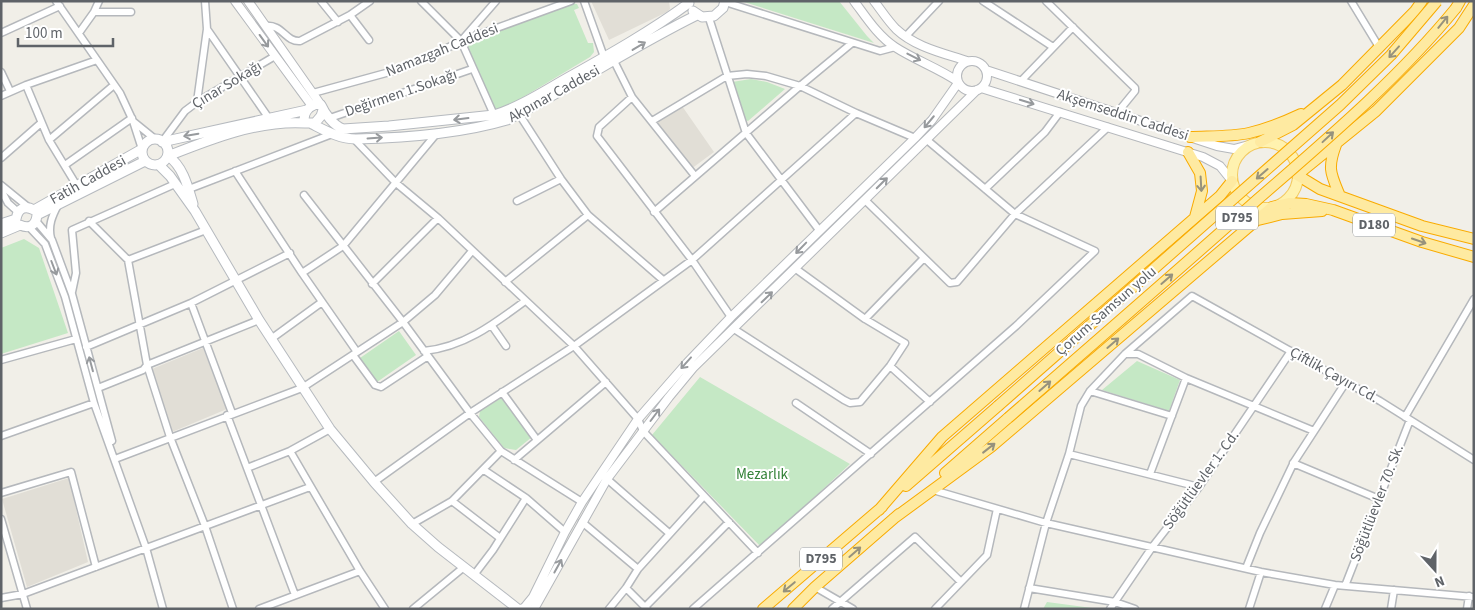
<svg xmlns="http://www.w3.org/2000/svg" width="1475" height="610" font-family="'Source Sans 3',sans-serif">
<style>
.education{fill:#e1ded6}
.green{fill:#c5e8c5}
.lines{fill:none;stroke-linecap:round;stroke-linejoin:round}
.minor-casing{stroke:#b5b8bc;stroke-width:9}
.tertiary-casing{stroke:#b5b8bc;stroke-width:10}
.secondary-casing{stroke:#b6babf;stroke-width:11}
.primary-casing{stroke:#f2c960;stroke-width:12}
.trunk-casing{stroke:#f9ab00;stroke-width:12}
.minor{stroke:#fff;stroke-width:6}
.tertiary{stroke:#fff;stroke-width:8}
.secondary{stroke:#fff;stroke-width:9}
.primary{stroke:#fff2af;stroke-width:10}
.trunk{stroke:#feeaa1;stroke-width:10}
.trunk-bridge-casing{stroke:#f9ab00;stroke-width:12;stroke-linecap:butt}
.trunk-bridge{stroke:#feeaa1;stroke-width:10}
.oneway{stroke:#97927c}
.oneway2{stroke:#979a9d}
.labels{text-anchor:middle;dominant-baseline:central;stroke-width:4;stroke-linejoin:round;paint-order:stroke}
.shield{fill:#fff;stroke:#8f9295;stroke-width:1}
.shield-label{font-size:14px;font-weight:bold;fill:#5f6368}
.street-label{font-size:15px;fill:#5f6368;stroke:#fff}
.park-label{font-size:15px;fill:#348238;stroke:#fff}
</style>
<rect width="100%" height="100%" fill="#f1efe8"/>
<path class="education" d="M591 1H669L670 9 667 12 609 40Z
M682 106 714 152 691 169 658 124V121Z
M203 348 227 409 172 432 152 369Z
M69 478 88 562 27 587 2 499Z"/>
<path class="green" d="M741 1H839L867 36 874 43Z
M570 3 577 4 579 8 574 10 588 43H593L594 52 590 57 515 102 495 111 465 43Z
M751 79 767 82 785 89 748 121 745 120 732 82Z
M24 239 39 248 68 333 1 354V248Z
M399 331 416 355 377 382 360 358Z
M1137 361 1180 380 1169 411 1102 390Z
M700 377 850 464 761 547 652 435Z
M501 398 532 437 516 450 504 448 479 417 480 411Z
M1047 602 1092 608 1093 609H1043Z"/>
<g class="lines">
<defs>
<path id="minor" d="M56 1 120 93 133 121 142 149
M321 1 338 22
M421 1 461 41 494 115
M584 1 604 57
M983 1 1053 47
M1046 1 1135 88V91L1117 113
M1351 1 1379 47
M725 2 880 51 895 47
M94 12H131
M350 15 369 40
M709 18 746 133 819 230
M265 26C283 24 285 42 300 41L350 15 370 1
M207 29 268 117
M1 33 60 6
M79 33 94 12 99 1
M906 36 939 1
M462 40 496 1
M614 61 632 97 695 176
M1 72 10 91
M1021 81 1073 27
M26 85 49 140 77 186
M313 93 397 70 431 56 461 41 571 1
M1 96 26 85 97 60
M632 97 599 127 597 136 692 260 731 317
M197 102 207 29 205 1
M519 114 561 179 588 215 663 280
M330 118 472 69
M652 121 727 76 747 74 766 76 800 86 856 113 915 138
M134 122 155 139
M354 139 396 183 438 218 574 346 638 419 643 431 758 553
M49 140 114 85
M162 142 185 111 197 102 275 56
M1 158 41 123
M65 165 132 118
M235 171 302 273 357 352
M1 185 28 207
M189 189 332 134
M985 189 1045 132 1060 112
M1 190 8 203 18 212
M304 195 403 322 470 413 501 451 582 502
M865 200 950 283 957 282 1015 214 1108 127
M517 201 561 179
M654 212 800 86 852 43
M36 221 52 240 72 294 112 441
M89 221 128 260 147 365 170 437 205 526 233 609
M29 227 45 244 65 297 94 403 146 548 163 609
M51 238C48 226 52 216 58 205
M128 260 206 230
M302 273 343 246 437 133
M505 282 588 215
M372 284 438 218
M72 292 76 273 72 230 175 184
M191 303 232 413
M865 319 924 258
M492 326 506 346
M734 329 844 400 850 403 860 402 890 366 905 343 865 319 796 269
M271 339 322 302
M86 347 191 303 290 253
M424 351C464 347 494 324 525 301
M1125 354H1138L1186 378 1314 431
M353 355 375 385 381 387 428 356
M1 360 76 339
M890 366 930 402
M98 388 143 370 147 365 259 320
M1090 391 1172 416
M502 392 537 440
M796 403 871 454
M227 415 295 595
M1405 417 1474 299
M1 436 94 403
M290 451 360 571 385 609
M1069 454 1081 406 1090 391 1125 354 1192 296 1380 401 1474 460
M115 459 302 388 403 322 435 295 472 251
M514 460 606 382
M1293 463 1379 499
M247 468 290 451 330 429
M484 470 526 498 565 532
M1150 474 1186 378
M607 479 669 533
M374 482 470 413 574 346 692 260 856 113
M933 490 1046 523 1261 572 1335 585 1474 597
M1 493 71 472 96 567
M452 501 500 538
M1 519 27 609
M582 522 638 569
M412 524 452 501 501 451
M1246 568 1260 533 1294 462 1346 382
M474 575 493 550 526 498
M1345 586 1410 420
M815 587 853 609
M626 588 647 609
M1029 588 1115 602 1135 609
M1 598 23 594 310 487
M645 607 729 522
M259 609 360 571
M413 609 464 567
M609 609 626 588 638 569 704 496
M693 609 1016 326 1095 251 1015 214 927 140
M832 609 915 537 960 581
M935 609 987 555 997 509
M1024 609 1046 523 1069 454 1199 487
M1110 609 1153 546 1199 487 1291 351
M1249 609 1261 572
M1325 609 1335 585
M1391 609 1394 590
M1467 609 1469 596"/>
<path id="tertiary" d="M235 1 312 106
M248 1 321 105
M854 1C866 17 878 36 895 47 915 60 938 68 957 81
M874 1C881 10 888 21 896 29 915 47 943 53 967 61
M957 76a15 15 0 1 1 30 0a15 15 0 1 1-30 0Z
M986 70 1217 146 1234 149 1260 142
M981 88 1203 157 1220 166 1232 181
M524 608 533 597 565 532 582 502 638 419 687 363 731 317 915 138 932 120 958 83
M534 609 607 479 669 397 693 368 977 90"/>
<path id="secondary" d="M693 11 702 17 714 16 723 8 725 1
M323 110 321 116 315 123H305C302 114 308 107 316 104L321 105C325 114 333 125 343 129L389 126 494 115C520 107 544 91 569 77 610 54 651 31 689 3
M312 124C326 131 340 139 356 139 402 138 463 133 507 120 572 87 632 47 697 15
M142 152a13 13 0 1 1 26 0a13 13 0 1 1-26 0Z
M162 142 307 110
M168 156C211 139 258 120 305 123
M168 156C183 166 188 187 193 204
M159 165 170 176 195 211 259 320 330 429 374 482 412 524 438 547 518 609
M1 224 16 219C18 208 25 205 34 210L142 149
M1 233 20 225C29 229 36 226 37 215L145 161
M522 609H529"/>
<path id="primary" d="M1232 175a33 33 0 1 1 66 0a33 33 0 1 1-66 0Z"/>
<path id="trunk" d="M1474 5 1459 28 1376 111 1297 175 1320 189 1422 226 1474 239
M1456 8 1460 1
M1190 137C1209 136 1230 137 1249 133 1267 129 1284 122 1301 114
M1260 142 1293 125 1342 85 1415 11 1422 1
M1336 145C1327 169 1331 174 1340 196
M1188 152 1200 173 1202 191 1195 217
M1258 220 1282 214 1322 211
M945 473 1008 418
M906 486 998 406
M879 510 942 437 1220 196 1232 181
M893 519 991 447 1272 207 1290 203 1306 204 1333 210 1422 242 1474 257
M763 609 882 507
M793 609 815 587 899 514"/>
</defs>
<use href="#minor" class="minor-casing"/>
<use href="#tertiary" class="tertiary-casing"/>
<use href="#secondary" class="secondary-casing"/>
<use href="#primary" class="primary-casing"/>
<use href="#trunk" class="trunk-casing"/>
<use href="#minor" class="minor"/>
<use href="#tertiary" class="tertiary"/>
<use href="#secondary" class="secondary"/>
<use href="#primary" class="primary"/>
<use href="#trunk" class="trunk"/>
<defs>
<path id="trunk-bridge" d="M998 406 1340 105 1391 55 1437 1
M1008 418C1092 345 1175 273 1258 199 1327 139 1398 79 1456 8"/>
</defs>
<use href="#trunk-bridge" class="trunk-bridge-casing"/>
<use href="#trunk-bridge" class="trunk-bridge"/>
</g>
<defs><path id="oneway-shaft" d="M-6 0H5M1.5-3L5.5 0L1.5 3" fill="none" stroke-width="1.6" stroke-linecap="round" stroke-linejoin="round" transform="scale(1.25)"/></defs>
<g class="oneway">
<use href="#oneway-shaft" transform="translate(1443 22) rotate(-51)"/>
<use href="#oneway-shaft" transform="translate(1394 52) rotate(132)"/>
<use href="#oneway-shaft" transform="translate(1328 137) rotate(-43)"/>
<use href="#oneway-shaft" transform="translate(1262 174) rotate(139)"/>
<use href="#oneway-shaft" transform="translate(1201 184) rotate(87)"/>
<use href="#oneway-shaft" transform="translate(1419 241) rotate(19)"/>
<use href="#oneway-shaft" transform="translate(1167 279) rotate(-41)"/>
<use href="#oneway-shaft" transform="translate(1113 343) rotate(-41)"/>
<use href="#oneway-shaft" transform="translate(1045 386) rotate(-41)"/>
<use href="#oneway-shaft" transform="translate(989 448) rotate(-38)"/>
<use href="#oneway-shaft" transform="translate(855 552) rotate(-41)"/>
<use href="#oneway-shaft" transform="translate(789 587) rotate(140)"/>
</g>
<g class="oneway2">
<use href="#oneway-shaft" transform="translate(264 41) rotate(54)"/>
<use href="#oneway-shaft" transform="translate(639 46) rotate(-31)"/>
<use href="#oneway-shaft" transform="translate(914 57) rotate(27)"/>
<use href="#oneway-shaft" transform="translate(1027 102) rotate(17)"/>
<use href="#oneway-shaft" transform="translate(461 119) rotate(173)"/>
<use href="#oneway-shaft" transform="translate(929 122) rotate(130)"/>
<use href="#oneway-shaft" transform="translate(191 135) rotate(170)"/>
<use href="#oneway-shaft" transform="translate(375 138) rotate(-4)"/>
<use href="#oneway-shaft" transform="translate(882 183) rotate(-45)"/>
<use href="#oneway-shaft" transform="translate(801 248) rotate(134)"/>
<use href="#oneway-shaft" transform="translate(54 268) rotate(69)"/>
<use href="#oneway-shaft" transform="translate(767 297) rotate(-44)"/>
<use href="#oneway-shaft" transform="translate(686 363) rotate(132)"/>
<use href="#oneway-shaft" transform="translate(91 364) rotate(-105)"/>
<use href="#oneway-shaft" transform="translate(655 415) rotate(-53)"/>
<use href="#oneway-shaft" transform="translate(558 566) rotate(-61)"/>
</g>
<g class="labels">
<g class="shield">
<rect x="1216" y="206.5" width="42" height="23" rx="4"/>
<rect x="1353" y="213.5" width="42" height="23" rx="4"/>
<rect x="800" y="547.5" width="42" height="23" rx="4"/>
</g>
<g class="shield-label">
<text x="1237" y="218">D795</text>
<text x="1374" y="225">D180</text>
<text x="821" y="559">D795</text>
</g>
<g class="street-label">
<text transform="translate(442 50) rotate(-22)">Namazgah Caddesi</text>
<text transform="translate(227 85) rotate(-31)">Çınar Sokağı</text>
<text transform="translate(401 93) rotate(-19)">Değirmen 1.Sokağı</text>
<text transform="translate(554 94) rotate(-29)">Akpınar Caddesi</text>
<text transform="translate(1123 115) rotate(18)">Akşemseddin Caddesi</text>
<text transform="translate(88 180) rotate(-29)">Fatih Caddesi</text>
<text transform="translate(1106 311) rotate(-41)">Çorum-Samsun yolu</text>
<text transform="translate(1334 375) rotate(29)">Çiftlik Çayırı Cd.</text>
<text transform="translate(1201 480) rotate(-54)">Söğütlüevler 1. Cd.</text>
<text transform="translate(1377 503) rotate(-69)">Söğütlüevler 70. Sk.</text>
</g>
<g class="park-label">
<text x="762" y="474">Mezarlık</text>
</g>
</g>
<rect width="1475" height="610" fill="none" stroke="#5f6368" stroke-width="5"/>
<g transform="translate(1435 570) rotate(159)" stroke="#ffffff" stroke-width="4" paint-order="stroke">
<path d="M0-4L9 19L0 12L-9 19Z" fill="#5f6368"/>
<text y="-8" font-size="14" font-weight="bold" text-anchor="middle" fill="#5f6368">N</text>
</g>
<path d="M18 38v8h95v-8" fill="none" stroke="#5f6368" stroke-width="2.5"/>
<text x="25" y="38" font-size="15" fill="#5f6368" stroke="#ffffff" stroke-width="4" paint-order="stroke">100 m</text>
</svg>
